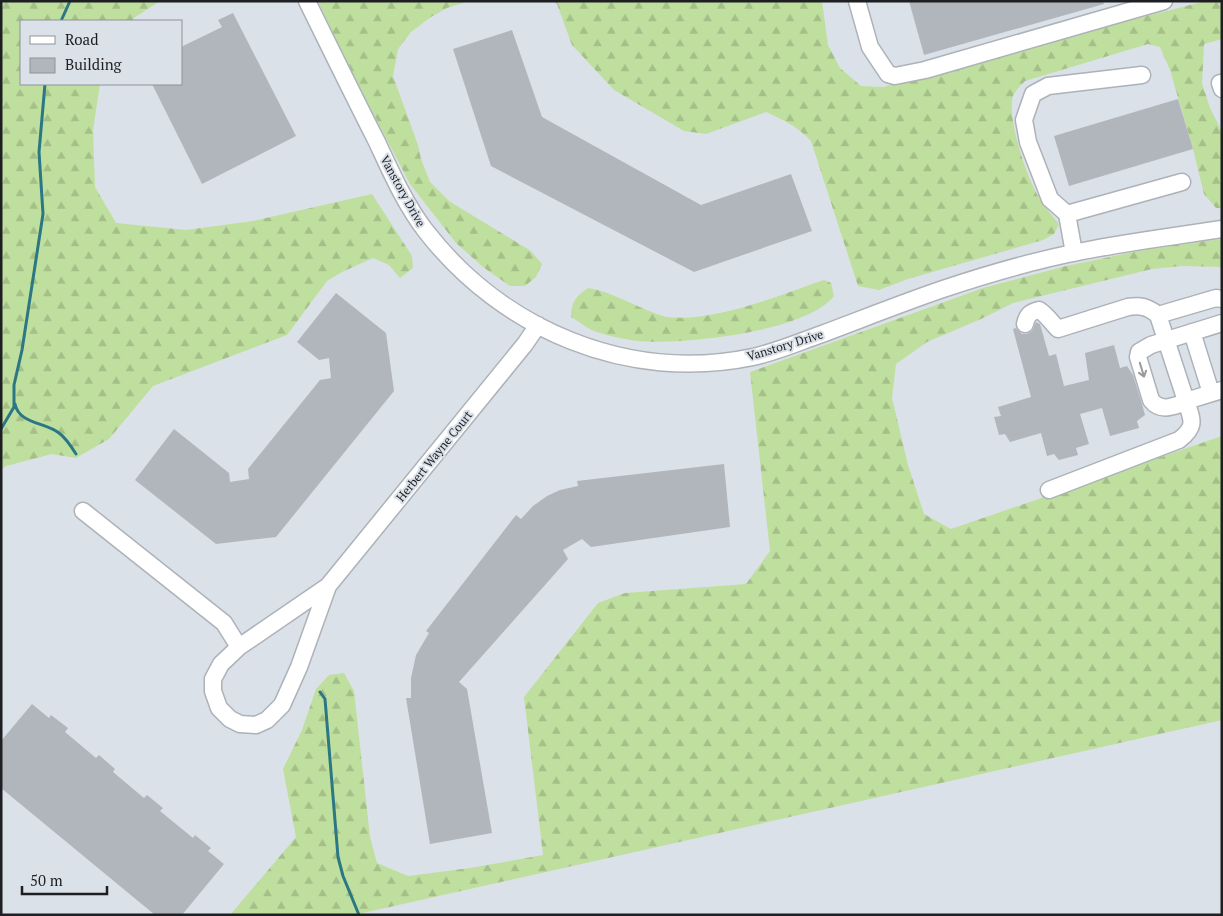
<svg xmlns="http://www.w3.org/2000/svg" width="1223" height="916" font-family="'PT Serif',serif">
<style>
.forest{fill:url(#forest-firs)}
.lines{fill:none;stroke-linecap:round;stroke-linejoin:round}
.stream{stroke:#2b7783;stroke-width:3}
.building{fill:#b1b6bc}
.minor-casing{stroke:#adb2b8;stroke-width:19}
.minor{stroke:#fff;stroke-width:16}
.oneway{stroke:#999a9c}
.labels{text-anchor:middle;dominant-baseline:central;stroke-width:4;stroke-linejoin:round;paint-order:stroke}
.street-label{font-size:12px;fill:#1d1f22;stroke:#dbe1e8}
</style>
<defs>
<pattern id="forest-firs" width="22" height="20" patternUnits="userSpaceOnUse" patternTransform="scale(1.25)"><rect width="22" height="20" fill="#bfdf9e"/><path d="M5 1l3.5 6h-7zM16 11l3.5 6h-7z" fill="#a4bf88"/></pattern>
</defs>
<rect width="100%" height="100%" fill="#dbe1e8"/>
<path class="forest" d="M1 1H160L134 18 132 21H21V84H100L93 130 95 187 116 223 186 230 253 221 372 194 412 256 413 268 400 278 389 265 373 258 342 272 327 281 287 335 153 386 109 439 76 458 52 454 6 466 1 470Z
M318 1H469L447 8 431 17 411 32 398 49 393 76 418 145 421 159 430 182 449 201 531 251 542 264 536 277 525 286H510L483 267 456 243 410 184 350 69Z
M554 1H822L828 45 840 68 861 86 883 87 1017 49 1206 1H1222V39L1204 44 1202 83 1210 108 1222 132V208H1216L1204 194 1193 149 1170 70 1160 47 1148 44 1025 81C1021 85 1015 91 1013 96 1007 115 1024 168 1033 186 1039 200 1049 212 1059 224L1054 234 1043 240 908 279 879 290 858 286 811 141C798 127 784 120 766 112L706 134 684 131 614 90 572 45 557 4Z
M1222 239V267L1182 266 1152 269 1013 303 981 319 927 342 896 364 892 398 908 465 924 514 951 529 1222 436V720L354 915H230L296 837 283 769 302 730 316 689 329 675 344 673 354 691 370 837 377 863 408 876 470 868 543 855 524 697 598 603 625 593 746 584 770 551 750 372 983 288 1066 266 1158 247Z
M824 280 831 283 834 296C806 332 683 345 638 341 628 340 604 335 594 331 586 328 579 321 571 317 571 302 576 296 588 288 609 291 629 303 649 311 655 313 661 316 667 317 716 322 777 296 824 280Z"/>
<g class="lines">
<path class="stream" d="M61 21 70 1
M15 404C19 424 45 422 59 433 66 438 71 446 76 454
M1 429 14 407V385L22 350 43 214 39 152 45 84
M320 692 325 699 338 857 343 876 359 915"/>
</g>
<path class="building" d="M909 1H1103L1104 4 924 55Z
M233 13 296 136 202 184 152 84H181V47L222 27 218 20Z
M512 30 542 117 701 205 791 174 812 231 694 272 491 166 453 49Z
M1178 99 1193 149 1069 186 1054 136Z
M336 293 386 333 394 391 276 537 216 544 135 480 174 429 229 473 230 482 249 479 248 469 320 380 331 378 329 358 319 360 297 342Z
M1036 322 1040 324 1049 356 1056 354 1064 386 1089 380 1085 353 1114 345 1120 368 1127 366 1133 375 1142 404 1145 415 1137 421 1139 428 1110 436 1102 408 1080 414 1089 444 1076 448 1078 455 1059 460 1054 454 1047 456 1041 433 1010 442 1005 434 999 435 994 417 1001 416 998 407 1031 397 1013 329 1016 328 1022 334H1027L1032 331Z
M724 464 730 527 591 547 582 539 563 550 568 559 459 682 467 689 492 833 430 844 406 698H411V678L416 655 429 633 426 631 516 515 521 519 533 506 547 496 560 490 578 486 577 481Z
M32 704 49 718 51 715 68 728 65 732 96 758 99 755 115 769 113 772 144 798 147 795 163 808 160 811 193 838 195 835 211 848 208 851 224 864 182 915H155L1 788V741Z"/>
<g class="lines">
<defs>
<path id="minor" d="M307 1C330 48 353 95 377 142 391 172 405 204 425 230 502 330 628 383 753 357 776 352 799 342 822 334 862 319 902 303 943 289 988 274 1036 260 1083 251 1129 242 1176 236 1222 229
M857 1 870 47 888 74 895 76 925 70 1164 1
M1220 83 1222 89
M1067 214 1050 199 1028 142 1024 120 1033 94 1048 86 1142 75
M1074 253 1067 214 1182 182
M1158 315 1216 298 1222 299
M1025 324C1027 315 1030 312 1039 310 1047 315 1051 322 1058 329L1128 307C1141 305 1148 307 1158 315L1186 401
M1192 332 1211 393
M1186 402C1174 406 1161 413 1151 400L1138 357 1139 352 1151 345 1222 323
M1049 490 1179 440C1197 426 1192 420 1186 401L1222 390
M83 511 224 623 239 647
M328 586 299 667 282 705 267 720 256 725 240 724 230 719 219 708 213 691V679L221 664 239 647 328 586 525 344 538 325"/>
</defs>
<use href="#minor" class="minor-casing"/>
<use href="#minor" class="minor"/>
</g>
<defs><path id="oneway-shaft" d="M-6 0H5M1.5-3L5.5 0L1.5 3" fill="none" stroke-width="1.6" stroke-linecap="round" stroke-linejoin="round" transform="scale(1.25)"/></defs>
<use class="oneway" href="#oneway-shaft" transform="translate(1142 370) rotate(73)"/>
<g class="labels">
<g class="street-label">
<text transform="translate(403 191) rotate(61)">Vanstory Drive</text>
<text transform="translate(785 345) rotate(-17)">Vanstory Drive</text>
<text transform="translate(434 456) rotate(-51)">Herbert Wayne Court</text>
</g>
</g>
<rect width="1223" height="916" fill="none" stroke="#1d1f22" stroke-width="5"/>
<rect x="20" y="20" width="162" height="65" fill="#dbe1e8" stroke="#8f9399"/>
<rect x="30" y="36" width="25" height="8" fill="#ffffff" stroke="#8f9399"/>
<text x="65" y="45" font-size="15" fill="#1d1f22">Road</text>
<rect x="30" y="58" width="25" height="15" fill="#b1b6bc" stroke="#8f9399"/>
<text x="65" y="70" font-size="15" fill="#1d1f22">Building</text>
<path d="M22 886v8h85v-8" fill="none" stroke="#1d1f22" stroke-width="2.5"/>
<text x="30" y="886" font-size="15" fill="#1d1f22" stroke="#dbe1e8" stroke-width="4" paint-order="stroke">50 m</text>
</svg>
